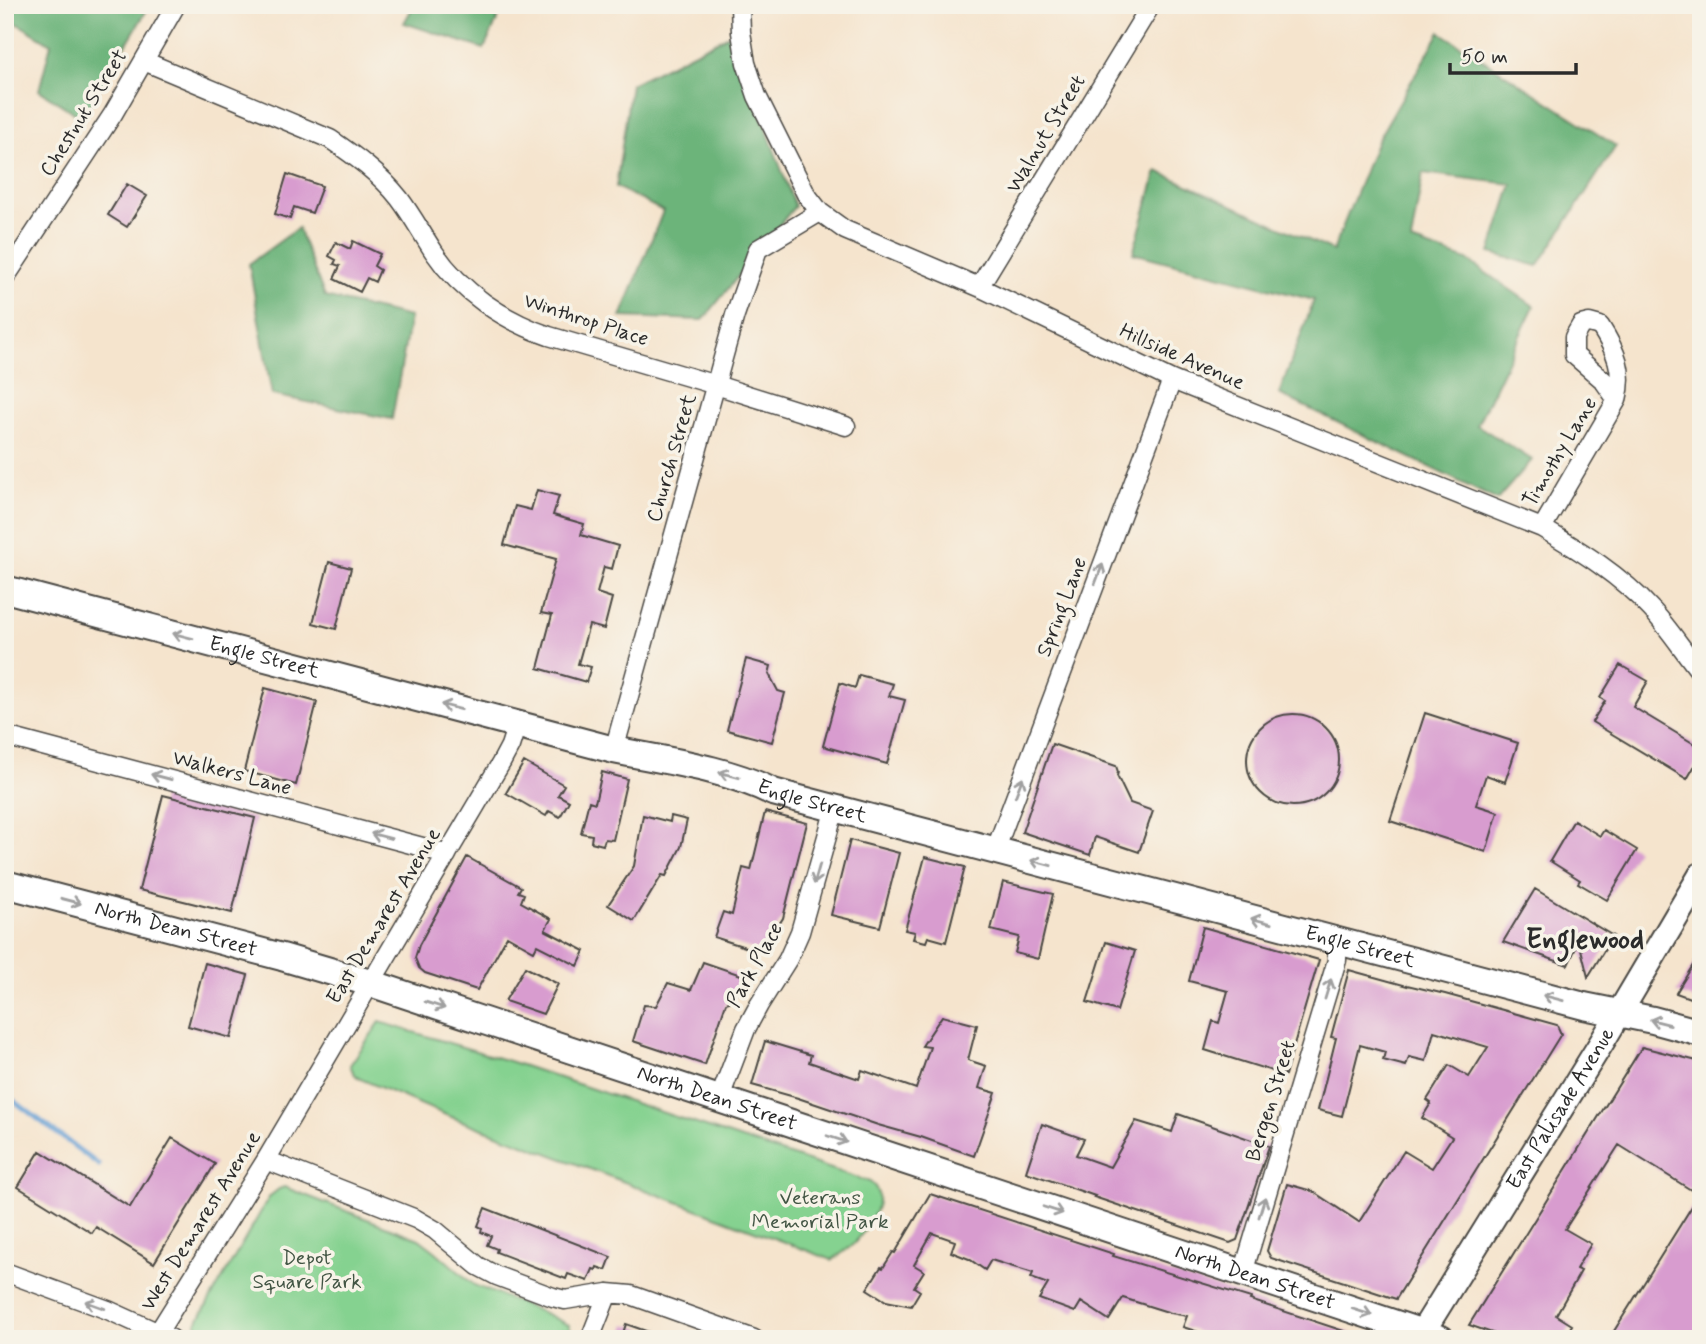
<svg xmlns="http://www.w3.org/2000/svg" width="1706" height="1344" font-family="Mynerve,sans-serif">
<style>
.green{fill:#85d290;stroke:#587e5e;stroke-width:2}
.forest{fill:#6cb47a;stroke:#4c7052;stroke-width:2}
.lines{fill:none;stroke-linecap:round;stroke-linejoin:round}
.stream{stroke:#649ed3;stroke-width:5}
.building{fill:#d89ccf}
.minor-casing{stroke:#494743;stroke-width:21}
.secondary-casing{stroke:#494743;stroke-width:28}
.primary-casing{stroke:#494743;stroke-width:30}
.minor{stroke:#fff;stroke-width:18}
.secondary{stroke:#fff;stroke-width:24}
.primary{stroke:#fff;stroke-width:26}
.oneway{stroke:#a0a0a0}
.labels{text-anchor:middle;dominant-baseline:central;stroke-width:7;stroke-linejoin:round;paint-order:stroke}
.street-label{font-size:21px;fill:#2b2b2b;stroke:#f7f3e8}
.park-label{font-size:21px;fill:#425544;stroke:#f7f3e8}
.district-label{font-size:28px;font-weight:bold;fill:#2b2b2b;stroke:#f7f3e8}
</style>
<rect width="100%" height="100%" fill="#f7f3e8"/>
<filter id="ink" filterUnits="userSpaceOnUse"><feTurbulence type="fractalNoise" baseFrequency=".0143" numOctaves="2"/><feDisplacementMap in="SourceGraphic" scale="14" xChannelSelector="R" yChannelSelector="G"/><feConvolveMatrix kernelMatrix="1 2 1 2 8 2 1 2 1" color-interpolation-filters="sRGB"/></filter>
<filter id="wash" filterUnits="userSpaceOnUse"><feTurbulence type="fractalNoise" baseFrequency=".00686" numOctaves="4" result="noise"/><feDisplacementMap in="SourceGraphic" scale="28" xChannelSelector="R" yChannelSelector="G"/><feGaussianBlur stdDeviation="1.57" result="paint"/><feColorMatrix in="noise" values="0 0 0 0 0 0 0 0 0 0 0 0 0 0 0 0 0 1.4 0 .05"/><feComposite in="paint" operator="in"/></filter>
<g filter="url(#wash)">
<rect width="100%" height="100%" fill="#f5e4cd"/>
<path class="green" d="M380 1022 512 1062 870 1182C890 1196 869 1225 858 1239 851 1248 841 1254 832 1260L446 1115 358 1078 353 1072 350 1065Z
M284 1187 419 1239 435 1251 474 1285 544 1313 569 1325 573 1339H207C201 1334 197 1332 196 1324L270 1196 279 1189Z"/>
<path class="forest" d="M5 5H150L82 118 39 90 51 44 5 16Z
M414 5H504L484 49 404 23Z
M1440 32 1616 146 1538 266 1490 253 1512 184 1423 173 1411 241 1467 260 1534 306 1477 425 1532 460 1497 500 1279 394 1314 300 1133 253 1157 171 1333 251 1377 141Z
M731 34 795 206 703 320 621 317 663 211 616 187 631 84Z
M298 228 325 297 410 317 392 419 272 395 249 264Z"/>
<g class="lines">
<path class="stream" d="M5 1094 99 1165"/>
</g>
<g id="blocks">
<path class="building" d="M287 174 322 186 312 213 294 207 290 219 275 214Z
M127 184 147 196 127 227 108 215Z
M353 241 380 254 374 266 380 270 375 282 367 278 360 292 334 279 340 266 334 264 336 260 329 256 336 242 350 249Z
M537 490 559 496 553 515 584 524 581 535 618 546 612 569 604 567 597 593 612 598 604 629 589 625 578 664 591 667 586 682 538 668 552 615 541 613 556 559 504 545 515 506 531 510Z
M329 562 351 568 336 629 313 623Z
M746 659 771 666 769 674 778 691 785 693 772 742 727 730Z
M1620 665 1648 681 1633 707 1701 748V755L1687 779 1592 722 1605 701 1600 698Z
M859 675 893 684 889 696 905 700 887 764 823 746 840 683 855 688Z
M265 688 317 702 296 785 244 771Z
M1425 713 1518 743 1505 782 1486 775 1476 805 1498 812 1486 852 1390 821Z
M1247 760a46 46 0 1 1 92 0a46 46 0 1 1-92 0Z
M1052 744 1116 766 1118 772 1117 776 1130 803 1153 811 1139 852 1095 837 1090 855 1022 832Z
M524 762 564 785 558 795 569 801 560 817 549 811 546 816 506 793Z
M602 772 627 779 613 840 605 839 603 845 591 842 592 835 581 833 589 801 595 803Z
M163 795 255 818 232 913 139 890Z
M765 812 807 823 783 918 761 952 714 937 723 912 732 915 743 868 751 870Z
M643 815 670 822 671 816 687 820 681 847 666 876 662 875 634 921 608 905 634 866Z
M1574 820 1600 836 1604 830 1637 850 1607 900 1578 883 1580 880 1550 861Z
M850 840 899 853 880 927 831 915Z
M467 857 521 887 518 892 524 894 521 902 551 919 545 930 585 951 578 966 537 945 534 951 507 936 477 990 425 973 419 968 415 958 419 945Z
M925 857 965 867 946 942 928 937 926 942 913 939 915 932 905 930Z
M1003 882 1053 894 1038 959 1015 953 1019 937 991 930Z
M1535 889 1613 936 1588 977 1579 941 1568 965 1503 942Z
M1203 927 1319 960 1285 1075 1205 1050 1213 1021 1219 1023 1228 991 1189 981Z
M1106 942 1135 951 1117 1011 1087 1002Z
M1701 952V1002L1676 993Z
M703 962 744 976 732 1001 726 1003 705 1065 633 1041 644 1005 656 1006 668 983 691 990Z
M205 963 248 975 231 1038 188 1026Z
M525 967 558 984 543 1014 505 1001Z
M1349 970 1407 986V985L1445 994 1557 1025 1561 1034 1396 1299 1271 1258 1267 1251 1287 1184 1312 1191 1359 1222 1404 1151 1432 1168 1452 1137 1422 1118 1431 1103 1427 1100 1449 1065 1469 1077 1488 1047 1434 1031 1426 1061 1409 1057 1406 1066 1383 1060 1385 1052 1360 1045 1342 1116 1318 1110 1336 1038 1331 1037Z
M942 1016 977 1025 968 1060 986 1066 979 1088 996 1093 974 1156 921 1137 878 1125 798 1098 752 1085 765 1041 811 1055 809 1062 859 1079 862 1070 916 1089 930 1047 922 1046Z
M1642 1047 1701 1062V1339H1609L1699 1195 1619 1145 1565 1229 1591 1244 1576 1269 1581 1271 1556 1315 1572 1325 1563 1339H1509L1469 1325Z
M1178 1114 1269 1146 1237 1240 1230 1243 1094 1197 1095 1196 1026 1172 1042 1124 1084 1139 1076 1155 1110 1167 1136 1121 1172 1132Z
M172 1138 215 1164 154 1263 96 1227 92 1233 18 1187 40 1151 130 1207Z
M930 1194 1114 1254 1113 1256 1251 1298 1250 1300 1359 1336V1339H1199L1202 1333 1183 1327 1187 1316 1171 1313 1123 1298 1109 1320 1081 1302 1075 1312 1039 1299 1048 1284 1031 1278 1033 1273 991 1260 985 1270 969 1259 951 1252 955 1241 932 1233 914 1265 924 1271 914 1287 920 1291 911 1306 886 1301 867 1289 881 1267 883 1268 893 1252 895 1253Z
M485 1208 611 1257 606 1270 597 1267 596 1270 593 1269 588 1281 568 1274 566 1279 496 1252 497 1249 487 1245 491 1236 481 1232 482 1228 478 1226Z
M626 1324 663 1337V1339H621Z"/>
</g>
</g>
<g filter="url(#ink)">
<use href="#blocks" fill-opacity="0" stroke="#494743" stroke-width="2"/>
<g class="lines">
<defs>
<path id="minor" d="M740 5 741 32 746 63 757 96 806 194 820 212 845 230 979 287 1172 380 1542 528C1581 551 1620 575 1651 609 1669 628 1684 652 1701 673
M144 61 330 139C355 156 380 174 399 198 412 215 422 234 434 252 461 292 503 320 549 336L716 385 846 426
M5 278 113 114 176 5
M979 287 1151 5
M1542 528 1617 400C1625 370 1616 351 1600 326L1589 323 1581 325 1574 337V355L1603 380 1617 400
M5 736 426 848 447 855
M614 750 735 315 758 249 820 212
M995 851 1172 380
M719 1100 746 1029 759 1005 788 959 800 932 835 808
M266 1160 416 1219 435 1230 478 1266 497 1276 553 1297 565 1300 608 1293 631 1295 754 1339
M5 1272 108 1310 172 1339
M1243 1273 1337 960V941
M154 1339 266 1160 501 763 510 746 517 724
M590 1339 608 1293"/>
<g id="secondary">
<path id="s1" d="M1418 1339 1602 1042 1701 875"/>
</g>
<g id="primary">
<path id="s2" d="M5 589 614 750C667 761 725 768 773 792L1584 1006 1653 1020 1701 1033"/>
<path id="s3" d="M5 884 282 957 370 983 1441 1339"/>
</g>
</defs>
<use href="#minor" class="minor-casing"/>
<use href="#secondary" class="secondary-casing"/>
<use href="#primary" class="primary-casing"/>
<use href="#minor" class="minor"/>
<use href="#secondary" class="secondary"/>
<use href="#primary" class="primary"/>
</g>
<defs><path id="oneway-shaft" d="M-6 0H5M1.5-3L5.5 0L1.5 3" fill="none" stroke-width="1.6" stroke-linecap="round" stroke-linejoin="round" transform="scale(1.75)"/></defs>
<g class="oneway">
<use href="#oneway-shaft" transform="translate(1099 574) rotate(-69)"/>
<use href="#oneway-shaft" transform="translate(183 636) rotate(-165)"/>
<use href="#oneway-shaft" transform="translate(451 707) rotate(-165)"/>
<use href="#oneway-shaft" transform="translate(729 775) rotate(-165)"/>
<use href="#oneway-shaft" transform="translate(161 777) rotate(-165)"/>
<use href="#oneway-shaft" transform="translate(1019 787) rotate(-69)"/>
<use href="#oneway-shaft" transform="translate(381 836) rotate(-165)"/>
<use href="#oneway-shaft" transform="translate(1041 863) rotate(-165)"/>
<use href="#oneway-shaft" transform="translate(817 874) rotate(106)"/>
<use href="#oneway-shaft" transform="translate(71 901) rotate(15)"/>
<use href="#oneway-shaft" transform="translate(1261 921) rotate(-165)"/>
<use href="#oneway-shaft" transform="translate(1328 989) rotate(-73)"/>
<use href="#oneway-shaft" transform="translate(1553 998) rotate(-165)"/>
<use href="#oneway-shaft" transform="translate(435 1005) rotate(18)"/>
<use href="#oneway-shaft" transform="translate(1660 1022) rotate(-166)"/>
<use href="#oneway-shaft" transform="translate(837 1139) rotate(18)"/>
<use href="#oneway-shaft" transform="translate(1262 1207) rotate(-73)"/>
<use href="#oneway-shaft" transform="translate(1053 1210) rotate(18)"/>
<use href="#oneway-shaft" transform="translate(95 1305) rotate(-160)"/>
<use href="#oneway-shaft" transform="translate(1362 1312) rotate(18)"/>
</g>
</g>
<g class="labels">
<g class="street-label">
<text transform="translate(84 113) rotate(-58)">Chestnut Street</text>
<text transform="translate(1046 134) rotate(-59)">Walnut Street</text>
<text transform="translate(586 320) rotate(18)">Winthrop Place</text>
<text transform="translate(1182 357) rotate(24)">Hillside Avenue</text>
<text transform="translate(1560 452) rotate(-59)">Timothy Lane</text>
<text transform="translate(672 458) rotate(-74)">Church Street</text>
<text transform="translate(1062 607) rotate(-69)">Spring Lane</text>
<text stroke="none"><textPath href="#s2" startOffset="268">Engle Street</textPath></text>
<text transform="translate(232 773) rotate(15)">Walkers Lane</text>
<text stroke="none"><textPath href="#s2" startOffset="835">Engle Street</textPath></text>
<text transform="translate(384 916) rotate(-59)">East Demarest Avenue</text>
<text stroke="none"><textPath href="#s3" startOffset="177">North Dean Street</textPath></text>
<text stroke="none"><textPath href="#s2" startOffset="1402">Engle Street</textPath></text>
<text transform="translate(755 965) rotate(-61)">Park Place</text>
<text stroke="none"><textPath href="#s3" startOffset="744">North Dean Street</textPath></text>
<text transform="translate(1271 1101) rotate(-73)">Bergen Street</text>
<text stroke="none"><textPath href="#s1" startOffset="271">East Palisade Avenue</textPath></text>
<text transform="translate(201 1221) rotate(-58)">West Demarest Avenue</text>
<text stroke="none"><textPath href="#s3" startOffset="1311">North Dean Street</textPath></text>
</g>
<g class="park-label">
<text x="820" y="1198">Veterans<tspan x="820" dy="24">Memorial Park</tspan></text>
<text x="307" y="1258">Depot<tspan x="307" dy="24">Square Park</tspan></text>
</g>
<g class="district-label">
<text x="1585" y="940">Englewood</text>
</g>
</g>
<rect width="1706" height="1344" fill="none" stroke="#f7f3e8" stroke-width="28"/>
<path d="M1450 63v10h126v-10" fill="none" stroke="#2b2b2b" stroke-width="3.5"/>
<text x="1461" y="63" font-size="21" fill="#2b2b2b" stroke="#f7f3e8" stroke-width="5" paint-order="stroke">50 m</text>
</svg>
